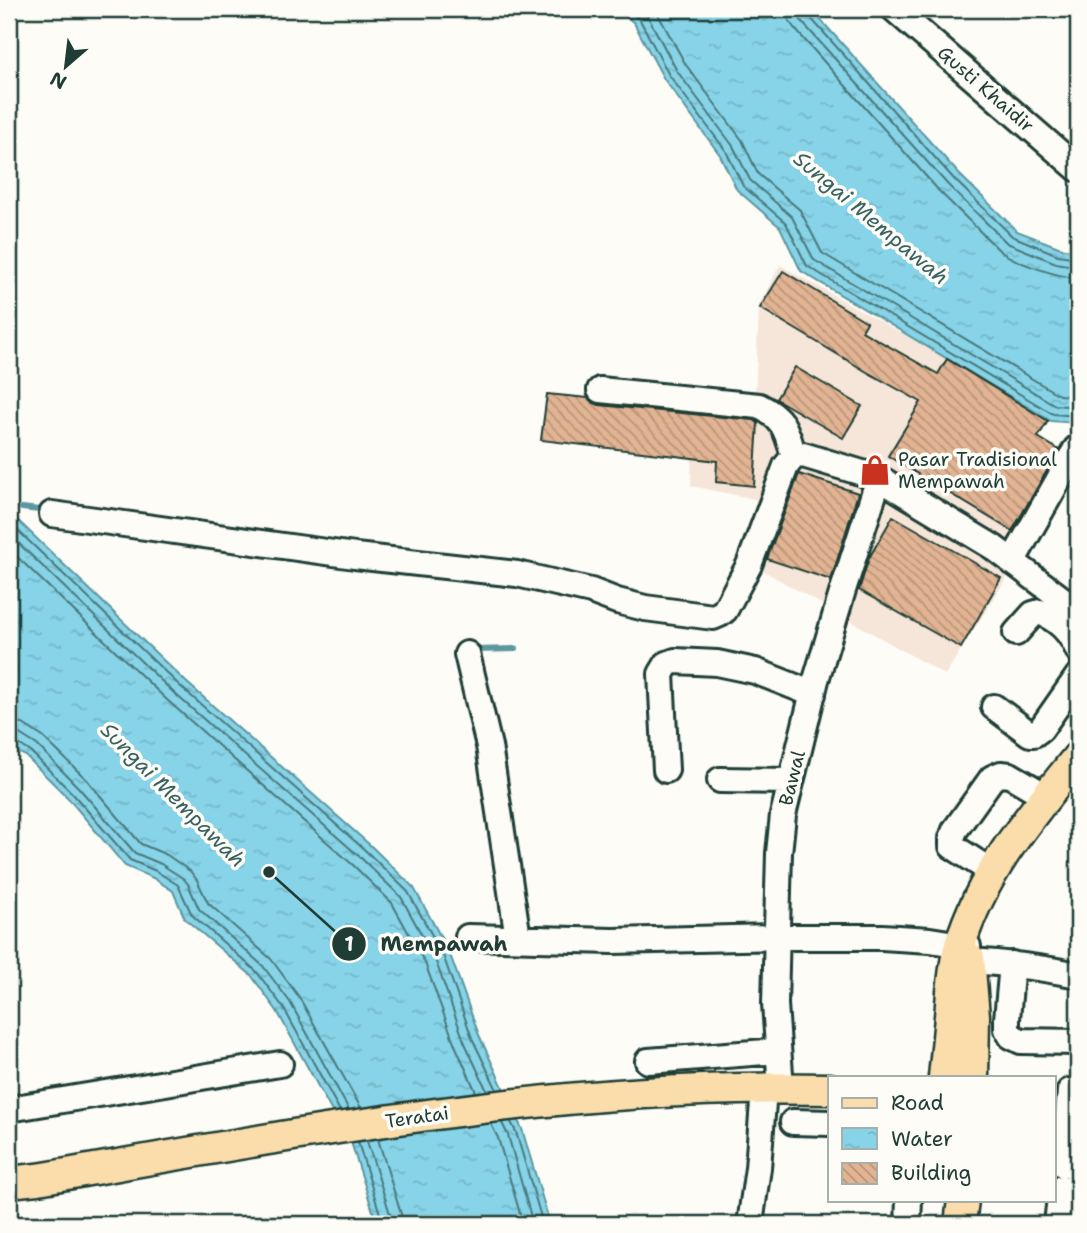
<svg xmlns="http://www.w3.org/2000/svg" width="1087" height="1233" font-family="'Shantell Sans',sans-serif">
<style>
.built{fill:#f5e6d9}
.water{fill:url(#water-ripples);stroke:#5d979f;stroke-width:2}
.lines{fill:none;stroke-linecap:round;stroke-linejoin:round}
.shore{stroke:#49797c;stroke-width:2}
.stream{stroke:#5d979f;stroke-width:6}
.building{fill:url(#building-back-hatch);stroke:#1f3d34;stroke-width:2}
.minor-casing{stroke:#1f3d34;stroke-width:30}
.major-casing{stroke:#1f3d34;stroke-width:35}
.minor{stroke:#fdfcf7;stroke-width:24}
.major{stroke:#faddab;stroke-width:30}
.labels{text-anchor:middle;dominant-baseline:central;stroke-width:7;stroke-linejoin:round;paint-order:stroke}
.street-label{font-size:19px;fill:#1f3d34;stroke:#fdfcf7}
.poi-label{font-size:19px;fill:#1f3d34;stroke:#fdfcf7;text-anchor:start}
.water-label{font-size:21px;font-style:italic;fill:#396261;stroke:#fdfcf7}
.leader{fill:none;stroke:#1f3d34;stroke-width:2.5}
.callout-dot{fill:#1f3d34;stroke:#fdfcf7;stroke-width:2.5}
.mark-label{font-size:21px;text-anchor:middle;font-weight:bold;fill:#fff}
.callout-label{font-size:21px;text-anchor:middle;font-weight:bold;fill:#1f3d34;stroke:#fdfcf7;stroke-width:7;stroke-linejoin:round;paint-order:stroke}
</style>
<defs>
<pattern id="water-ripples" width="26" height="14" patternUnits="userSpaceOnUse" patternTransform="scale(1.75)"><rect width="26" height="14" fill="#87d3e7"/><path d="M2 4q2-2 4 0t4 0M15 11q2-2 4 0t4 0" fill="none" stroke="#74b6c7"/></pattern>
<pattern id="building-back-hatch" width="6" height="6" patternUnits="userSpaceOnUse" patternTransform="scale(1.75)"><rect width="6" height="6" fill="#e2b493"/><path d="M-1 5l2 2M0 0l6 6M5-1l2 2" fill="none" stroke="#b79479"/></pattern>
</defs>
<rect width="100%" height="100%" fill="#fdfcf7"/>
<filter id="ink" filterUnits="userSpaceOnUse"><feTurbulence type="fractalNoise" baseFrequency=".0143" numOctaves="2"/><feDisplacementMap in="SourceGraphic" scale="14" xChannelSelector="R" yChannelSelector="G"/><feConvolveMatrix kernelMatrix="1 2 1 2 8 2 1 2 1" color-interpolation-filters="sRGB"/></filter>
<g filter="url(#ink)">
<path class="built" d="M780 265 947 359 1049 421 1040 437 1067 454 1006 579 945 675 757 567 755 499 691 486 693 393 755 398 759 305Z"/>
<path class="water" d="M618 9H811L959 174 1017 231 1061 248 1078 252V423L1051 421 801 271 780 227 737 190 720 155 664 79 634 23Z
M9 512 185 681 371 846 414 888 449 952 479 1035 522 1129 550 1224H377L351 1142 330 1108 277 1011 251 975 185 919 173 891 153 878 125 866 68 798 26 756 15 751 9 745Z"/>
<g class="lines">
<path class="shore" d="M628 9 640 20 669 75 726 151 743 186 786 223 807 266 1053 414 1078 416
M641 9 647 15 677 71 733 146 750 180 792 217 814 260 1055 405 1078 407
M655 9 686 65 742 140 758 174 800 210 822 253 1059 395 1078 397
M787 9 789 21 795 29 940 192 1000 251C1016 263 1058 277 1078 278
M798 9 799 15 802 22 948 185 1007 243 1056 263 1078 267
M807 9 809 16 954 179 1012 236 1058 255 1078 258
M9 522 180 686 366 851 408 892 443 955 472 1038 497 1090
M9 534 174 693 360 857 401 897 435 959 464 1041 487 1091
M9 549 167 700 353 865 392 903 425 963 455 1045 476 1092
M9 721 23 724 43 737 87 780 141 844 167 855 190 871 197 880 208 903 271 959 299 997 361 1108
M9 731 18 733 37 745 79 788 135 853 161 864 184 879 188 884 199 909 263 966 290 1002 349 1110
M9 740 14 741 31 752 73 794 130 860 156 871 178 885 192 915 256 971 283 1007 340 1111
M511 1122 516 1132 543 1224
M502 1123 508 1135 533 1224
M491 1124 498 1138 523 1224
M378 1139 401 1214 402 1224
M367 1141 391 1217 392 1224
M358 1142 383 1224"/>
<path class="stream" d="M22 508 48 511
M475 653V650L515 649"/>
</g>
<path class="building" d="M783 271 867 322 862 331 938 374 947 359 1048 421 1038 437 1059 450 1012 531 888 456 921 402 867 372 760 308Z
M795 367 862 406 843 438 776 399Z
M547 394 588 398 592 402 599 405 754 420 758 423 754 486 716 482 717 461 541 440Z
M799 474 858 493 831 580 767 559Z
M893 516 1001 578 961 648 859 590 869 558Z"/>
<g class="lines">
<defs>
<path id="minor" d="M894 9 1078 169
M600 390 759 406C785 419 786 430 794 456
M52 514 355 556 517 574 591 591 617 601 645 608 713 617 720 614 725 610 749 565 786 466 794 456 803 455 879 478 993 547 1078 611
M1012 562 1076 449
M1016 633 1033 614 1040 612C1058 620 1070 631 1078 650
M467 654 489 746 518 938
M994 707 1030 734H1034L1041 729 1078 676
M666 770 661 674 667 664 675 661 717 663 755 671 813 694
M720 780 791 781
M992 872 952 846V838L955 830 992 778 1001 774 1010 775 1046 796
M468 937 613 941 777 937H882L930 940 968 946
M970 961C1006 963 1042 968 1078 975
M1012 964 1007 1019V1029L1011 1036 1021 1041 1078 1042
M648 1061 778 1051
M781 1088 775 1004 779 853 783 815 816 680 843 590 879 478
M9 1109 280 1064
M793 1122 830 1123
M1064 1165 1070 1091
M750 1224 758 1168 764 1089
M908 1224 909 1200
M1057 1224 1061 1188"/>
<path id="major" d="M969 958 974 1016 973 1077
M944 1077C947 1049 950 1021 952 992 954 977 955 960 960 945 982 872 1031 815 1078 757
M9 1182 37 1179C298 1134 563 1082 830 1089
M960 1224 963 1200"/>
</defs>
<use href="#minor" class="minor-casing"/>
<use href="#major" class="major-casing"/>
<use href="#minor" class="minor"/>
<use href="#major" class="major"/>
</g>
</g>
<defs>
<symbol id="shop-bare" viewBox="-9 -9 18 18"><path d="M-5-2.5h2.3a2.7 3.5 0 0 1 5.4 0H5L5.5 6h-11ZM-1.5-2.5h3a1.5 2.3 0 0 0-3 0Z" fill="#c8321e" stroke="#fdfcf7" stroke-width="2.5" paint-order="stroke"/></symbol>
</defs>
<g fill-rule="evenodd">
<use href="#shop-bare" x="853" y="448" width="44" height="44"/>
</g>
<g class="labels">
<g class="street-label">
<text transform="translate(986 89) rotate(41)">Gusti Khaidir</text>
<text transform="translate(792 778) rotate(-76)">Bawal</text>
<text transform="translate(417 1117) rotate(-8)">Teratai</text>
</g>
<g class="poi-label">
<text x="898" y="459">Pasar Tradisional<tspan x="898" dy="22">Mempawah</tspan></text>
</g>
<g class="water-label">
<text transform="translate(871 218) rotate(40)">Sungai Mempawah</text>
<text transform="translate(173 795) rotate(45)">Sungai Mempawah</text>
</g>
</g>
<path class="leader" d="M269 872L349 944"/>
<g class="callout-dot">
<circle cx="269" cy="872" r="7"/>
<circle cx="349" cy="944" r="18"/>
</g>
<g class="mark-label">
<text x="349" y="951">1</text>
</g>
<g class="callout-label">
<text x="444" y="951">Mempawah</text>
</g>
<rect width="1087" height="1233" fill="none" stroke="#fdfcf7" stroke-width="35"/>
<rect x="18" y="18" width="1052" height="1198" fill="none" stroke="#1f3d34" stroke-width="2.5" filter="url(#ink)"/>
<rect x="828" y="1076" width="228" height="126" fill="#fdfcf7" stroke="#a4b0a9" stroke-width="2"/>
<rect x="842" y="1098" width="35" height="10" fill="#faddab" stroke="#a4b0a9" stroke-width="2"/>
<text x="891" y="1110" font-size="21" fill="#1f3d34">Road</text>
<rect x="842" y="1128" width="35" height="21" fill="url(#water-ripples)" stroke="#a4b0a9" stroke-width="2"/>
<text x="891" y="1146" font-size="21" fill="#1f3d34">Water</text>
<rect x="842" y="1163" width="35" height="21" fill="url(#building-back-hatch)" stroke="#a4b0a9" stroke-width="2"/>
<text x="891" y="1180" font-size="21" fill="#1f3d34">Building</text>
<g transform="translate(66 66) rotate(208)" stroke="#fdfcf7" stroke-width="5" paint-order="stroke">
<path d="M0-5L12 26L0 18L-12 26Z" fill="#1f3d34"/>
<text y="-10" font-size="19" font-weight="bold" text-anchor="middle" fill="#1f3d34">N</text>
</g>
</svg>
